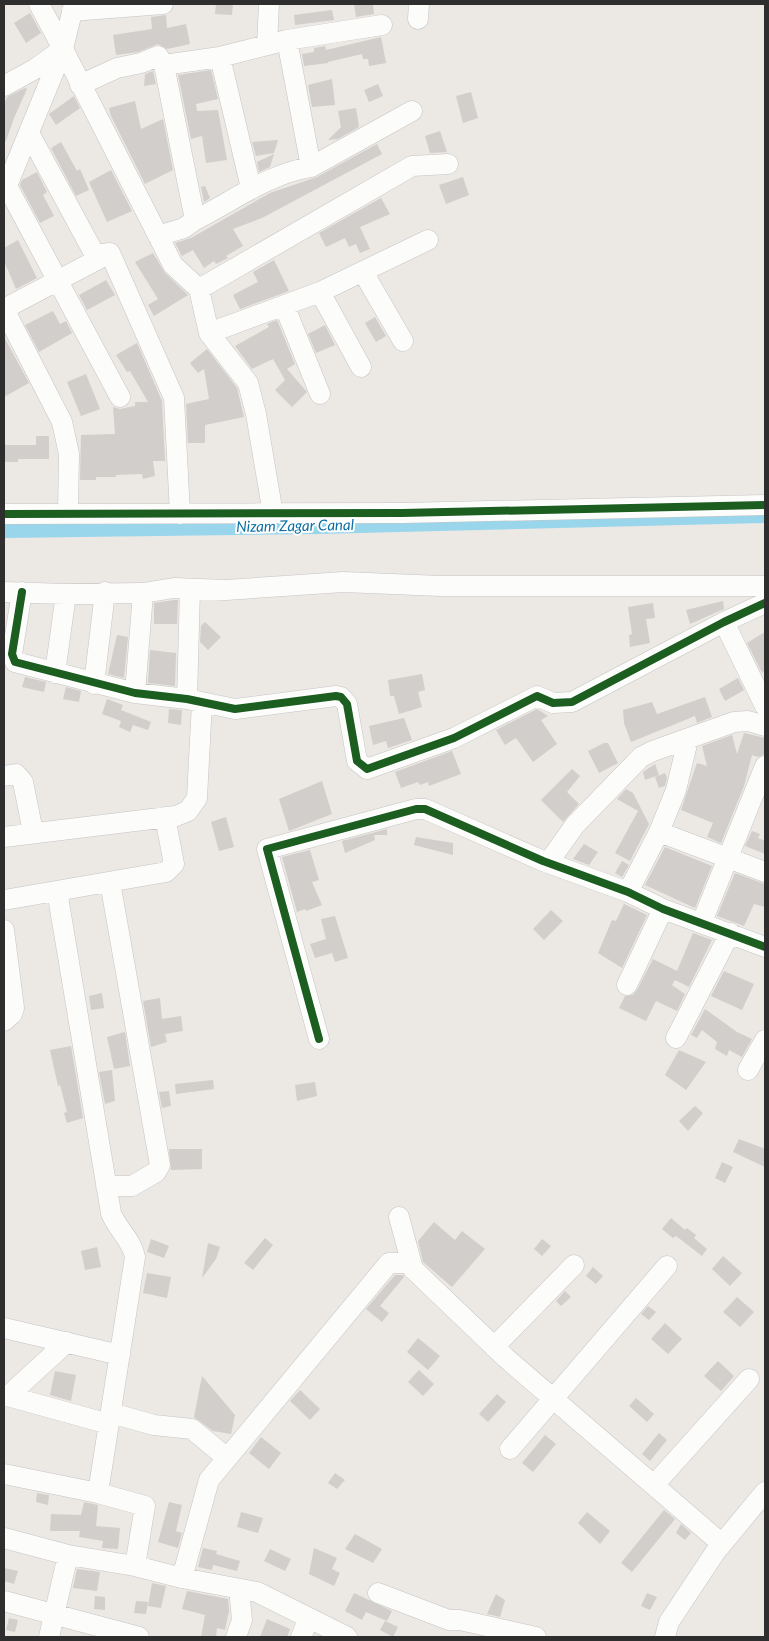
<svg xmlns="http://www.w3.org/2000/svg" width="769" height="1641" font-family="Lato,sans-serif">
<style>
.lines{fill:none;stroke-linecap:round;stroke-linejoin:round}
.canal{stroke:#99d6ec;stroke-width:14}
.building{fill:#d1cecb}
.minor-casing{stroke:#c5c4c5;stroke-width:21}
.minor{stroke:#fcfcfb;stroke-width:20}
.cycleway-casing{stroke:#fff;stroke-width:11}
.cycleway{stroke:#1b5e20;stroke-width:8}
.labels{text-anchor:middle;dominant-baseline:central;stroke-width:4;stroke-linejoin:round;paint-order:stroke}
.water-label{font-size:15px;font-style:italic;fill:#0d6fa3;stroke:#fff}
</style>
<rect width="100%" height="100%" fill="#ece8e4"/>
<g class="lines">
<path class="canal" d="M4 531 318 527 765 516"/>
</g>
<path class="building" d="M216 4H233L232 15 215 14Z
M354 4H373L374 14 356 17Z
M332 10 334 20 295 25 294 15Z
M30 13 41 33 26 43 14 23Z
M166 15 167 28 186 24 190 44 167 49 158 44 138 52 116 55 113 35 152 29 151 17Z
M381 37 386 63 369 66 368 59H363L362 54 328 62V63L304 66 302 54 314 52V48L325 46 326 50Z
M211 70 218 99 196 104 197 111 218 110 227 160 206 163 202 136 191 139 178 75Z
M153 71 156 84 144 86 145 74Z
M332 79 335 105 312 107 308 85Z
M378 84 383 96 369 102 364 90Z
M25 88 27 89 14 118 6 141H4V105L7 97Z
M471 92 478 118 463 123 456 96Z
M74 96 80 108 56 125 49 114Z
M135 101 141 129 163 119 173 170 145 184 111 116 109 108Z
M356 108 359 127 338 139 328 140 341 127 338 111Z
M440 131 447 152 430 153 425 136Z
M278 140 274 153 256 156 252 142Z
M61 142 77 171 80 169 89 190 76 196 51 148Z
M377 144 382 154 262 218 233 229 243 246 226 256 228 258 216 264 214 261 204 268 193 250 182 256 175 243 191 238 270 193 317 177Z
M274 154 270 167 259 172 257 162Z
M111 170 132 211 107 222 89 182Z
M37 172 47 192 43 195 54 216 40 223 20 185 22 180Z
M463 177 469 195 446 204 439 185Z
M205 186 210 198 204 202 201 187Z
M381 198 390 214 360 227 370 249 360 253 356 244 349 247 345 238 326 247 319 233Z
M18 240 37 278 16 289 4 261V248Z
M153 253 165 273 188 295 154 316 148 305 158 299 135 262Z
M274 260 289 291 240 309 233 295 258 282 253 272Z
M106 280 115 295 87 310 79 295Z
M53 311 60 324 66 321 72 333 39 352 25 325Z
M375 317 386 336 376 342 365 323Z
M277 320 295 364 287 369 307 392 292 407 275 390 285 380 273 359 252 369 235 346 269 327 267 324Z
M325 325 335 345 316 353 308 334Z
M4 337 29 383 4 397Z
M137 343 162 401 165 461H153L155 476 143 479 142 474 116 475V477H96V480H80L81 435 115 434 113 407 120 409 135 406V402H148L130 371 127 372 116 355Z
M207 349 237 388 244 417 205 425V443H188L186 404 209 399 204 369 198 373 190 363Z
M86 374 100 409 81 416 67 382Z
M36 436H49V459H18V462H4V445H36Z
M174 600H178L177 624H154V603Z
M723 601 724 609 690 624 686 610Z
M653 603 655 618 646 619 650 643 630 647 629 635 632 634 628 607Z
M205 622 221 637 208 650 200 642 201 626Z
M765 632V670L762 673 747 643Z
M117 635 128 637 124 678 108 674Z
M150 650 176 653 175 686 148 683Z
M734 670 744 690 725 701 719 689 738 678Z
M422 674 425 690 418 692 422 707 399 714 394 696H390L388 680Z
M25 677 46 682 44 692 22 687Z
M66 687 81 691 79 702 63 699Z
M705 697 712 717 697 723 695 716 631 742 624 723 623 710 652 702 657 714Z
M107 699 123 705 121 710 151 722 148 730 133 725 130 732 119 727 121 721 102 714Z
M169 709 182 710 181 725 168 723Z
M537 709 548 716 541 720 557 744 533 762 516 738 505 745 496 730Z
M404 718 412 740 388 748 386 741 373 745 369 726Z
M744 733 765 738V754L758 757 752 755 744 786 721 843 707 837 713 823 681 810 697 763 707 766 702 746 732 735 737 754Z
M604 743H608L618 763 599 773 588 751Z
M452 751 461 774 429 786 428 782 420 785 418 782 401 788 395 772Z
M655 764 659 775 645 780 643 772Z
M572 769 580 776 567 792 579 804 563 822 541 800Z
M665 773 667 778 665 786 659 788 655 777Z
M322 781 332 814 289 831 279 799Z
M626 789 633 793 649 824 630 861 615 853 638 811 617 799Z
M226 817 234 847 219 851 211 822Z
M387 829V835H374L375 840 345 853 342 841Z
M752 831 760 834 758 838 765 841V854L745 846Z
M416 837 453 843V855L414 845Z
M584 844 598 852 589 865 573 859Z
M665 847 712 866 695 908 645 885Z
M310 850 319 880 312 882 322 905 306 911 305 909 297 912 282 857Z
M622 861 629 865 622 877 615 873Z
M735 873 765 884V907L754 904 744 926 717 916Z
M624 904 647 915 622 968 598 953 612 920 616 921Z
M551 910 563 921 544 940 533 929Z
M335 916 348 958 335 962 332 953 315 958 310 944 326 939 321 919Z
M693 933 712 940 689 987 675 980 672 985 685 994 677 1011 656 1001 646 1021 619 1008 625 996 633 995 637 990 653 959 677 971Z
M724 971 754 984 742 1010 711 996Z
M102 993 104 1008 91 1010 89 996Z
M160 998 162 1019 181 1016 183 1031 165 1034 167 1042 151 1047 143 1001Z
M705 1009 737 1032 752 1039 742 1057 729 1050 727 1056 715 1049 717 1042 702 1030 697 1038 691 1035Z
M125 1032 130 1066 114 1069 107 1037Z
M71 1046 83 1118 67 1123 64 1113 67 1112 60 1085 58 1086 50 1050Z
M679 1050 706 1062 686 1090 665 1075Z
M112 1070 115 1101 105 1104 99 1072Z
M213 1080 214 1089 176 1094 175 1084Z
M315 1082 317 1096 297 1101 295 1085Z
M169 1091 171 1106 162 1108 159 1092Z
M695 1106 703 1113 688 1131 679 1121Z
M739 1139 765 1149V1167L733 1152Z
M169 1149H202V1169L171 1170Z
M722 1162 733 1167 725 1183 715 1178Z
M671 1218 685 1230 687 1228 696 1235 694 1238 707 1249 702 1256 676 1236 673 1238 662 1229Z
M434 1222 455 1240 462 1231 485 1249 452 1287 423 1262 418 1241Z
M265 1238 273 1245 253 1270 244 1263Z
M151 1239 169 1246 164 1258 147 1252Z
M542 1239 551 1246 542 1256 534 1249Z
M208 1243 220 1247 216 1259 202 1278Z
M97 1247 101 1267 85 1270 81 1251Z
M723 1256 742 1273 730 1286 712 1269Z
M593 1267 603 1276 596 1284 586 1276Z
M147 1273 171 1277 167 1298 143 1293Z
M395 1275H403L404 1277 380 1306 389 1313 382 1322 366 1309Z
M565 1291 571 1297 561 1306 556 1301Z
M737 1297 754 1312 740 1327 723 1312Z
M648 1306 656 1312 649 1320 641 1314Z
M665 1323 682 1339 668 1354 651 1339Z
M418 1338 440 1356 428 1370 407 1352Z
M718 1361 734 1376 721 1391 704 1376Z
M419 1370 434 1384 423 1396 408 1382Z
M55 1371 76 1375 71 1401 50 1395Z
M202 1376 235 1415 231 1434 213 1431 194 1417Z
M300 1390 320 1409 310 1420 290 1401Z
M497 1394 506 1402 488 1422 479 1414Z
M636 1398 654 1414 647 1422 629 1406Z
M659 1433 667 1440 650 1461 642 1454Z
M545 1435 556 1444 533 1472 522 1463Z
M261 1437 281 1453 269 1469 249 1453Z
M335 1473 345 1480 337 1489 328 1483Z
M37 1493 49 1495 48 1505 36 1502Z
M84 1502 98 1505 96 1526 120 1528 118 1549 102 1548 103 1541 79 1537 80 1531H50L51 1514 81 1515Z
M169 1502 182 1505 176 1531 182 1533 178 1548 158 1542Z
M664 1510 675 1519 632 1572 621 1563Z
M241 1512 263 1518 258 1533 237 1527Z
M587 1512 610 1531 600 1544 578 1523Z
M681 1524 691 1533 685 1540 676 1533Z
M355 1534 382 1549 373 1563 345 1549Z
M203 1548 217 1551 216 1554 240 1561 237 1571 213 1565 212 1570 198 1567Z
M314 1548 337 1558 332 1569 340 1573 334 1586 309 1574Z
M270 1549 291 1559 285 1571 264 1561Z
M4 1568 18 1571 14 1584 4 1581Z
M77 1569 100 1572 97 1591 73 1588Z
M152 1583 166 1586 161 1608 148 1606Z
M187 1591 228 1599 229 1611 225 1630 217 1628 216 1637H201L205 1615 182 1609Z
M354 1593 392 1611 387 1621 366 1612 362 1620 345 1611Z
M647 1593 657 1597 650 1610 641 1606Z
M496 1594 505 1600 500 1617 487 1614Z
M95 1596 105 1597V1610L94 1609Z
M136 1601 148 1602 146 1614 134 1613Z
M9 1618 18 1620 15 1632 6 1630Z
M267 1619 290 1629 287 1637H260Z
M385 1621 398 1627 393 1637 380 1630Z"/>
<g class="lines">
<defs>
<path id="minor" d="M39 4 63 49 74 4
M72 11 163 4
M418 19 419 4
M287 40 311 167
M267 45 269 4
M220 57 251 188
M164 65 195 220
M80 85 117 68 141 63 158 56 164 65 220 57 287 40 382 25
M4 86 35 69 63 49
M29 133 95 255 110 253 174 398 180 514
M7 186 120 397
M4 193 63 49 173 265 199 289 209 333 248 383 256 414 273 514
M158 236 184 228 195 220C233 201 268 174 311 167L412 111
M363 272 403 341
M199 289 412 166 448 164
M320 292 361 367
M284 305 320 394
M4 309 62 422 69 454 68 514
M4 309 110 253
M209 333 320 292 428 240
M4 514 402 513 765 505
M4 592 66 594 143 593 174 588 226 590 343 582 441 586H765
M22 592 12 654 15 662 135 693 187 699 235 709 336 696 341 697 347 704 357 761 367 769 454 738 537 696 553 703 572 702 724 622 765 603
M724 622 765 706
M55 673 66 594
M94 684 105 592
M135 693 143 593
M187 699 190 589
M4 776 16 774 23 782 33 832
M659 832 765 872
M4 837 176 816 188 811 197 798 202 702
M548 863 575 825 641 757 653 751 734 722 748 721 765 726
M57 891 111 1213C117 1229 132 1240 135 1257L98 1493
M628 892 659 832 676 790 688 740
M4 900 166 872 174 864 165 817
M702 922 765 766
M4 930 14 1008 12 1014 4 1021
M627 985 663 909
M676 1038 730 933
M319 1039 267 849 416 809H425L543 861 628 892 663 909 765 947
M748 1070 765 1040
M106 1186H132L156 1172 160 1165 110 882
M399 1217 413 1269 506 1358 722 1544
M4 1328 120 1355
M494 1347 574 1265
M4 1395 109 1424
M8 1396 67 1342
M111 1413 154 1425 192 1429 227 1458
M510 1449 667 1266
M4 1474 98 1493 145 1506 135 1566
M654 1485 749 1379
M4 1538 68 1555 135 1566 182 1578 257 1592 347 1637
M182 1578 209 1480 389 1263H410
M378 1593 449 1620H460L536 1637
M4 1601 139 1637
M49 1637 68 1555
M236 1637 242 1620 239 1589
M301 1637 309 1618
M665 1637 669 1622 716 1551 765 1492"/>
</defs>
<use href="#minor" class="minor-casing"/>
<use href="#minor" class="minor"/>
<defs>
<path id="cycleway" d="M4 514 402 513 765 505
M22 592 12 654 15 662 135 693 187 699 235 709 336 696 341 697 347 704 357 761 367 769 454 738 537 696 553 703 572 702 724 622 765 603
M319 1039 267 849 416 809H425L543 861 628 892 663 909 765 947"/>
</defs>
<use href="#cycleway" class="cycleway-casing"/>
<use href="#cycleway" class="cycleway"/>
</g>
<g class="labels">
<g class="water-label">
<text transform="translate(295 525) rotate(-1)">Nizam Zagar Canal</text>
</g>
</g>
<rect width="769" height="1641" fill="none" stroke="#2e2e2e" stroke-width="10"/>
</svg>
